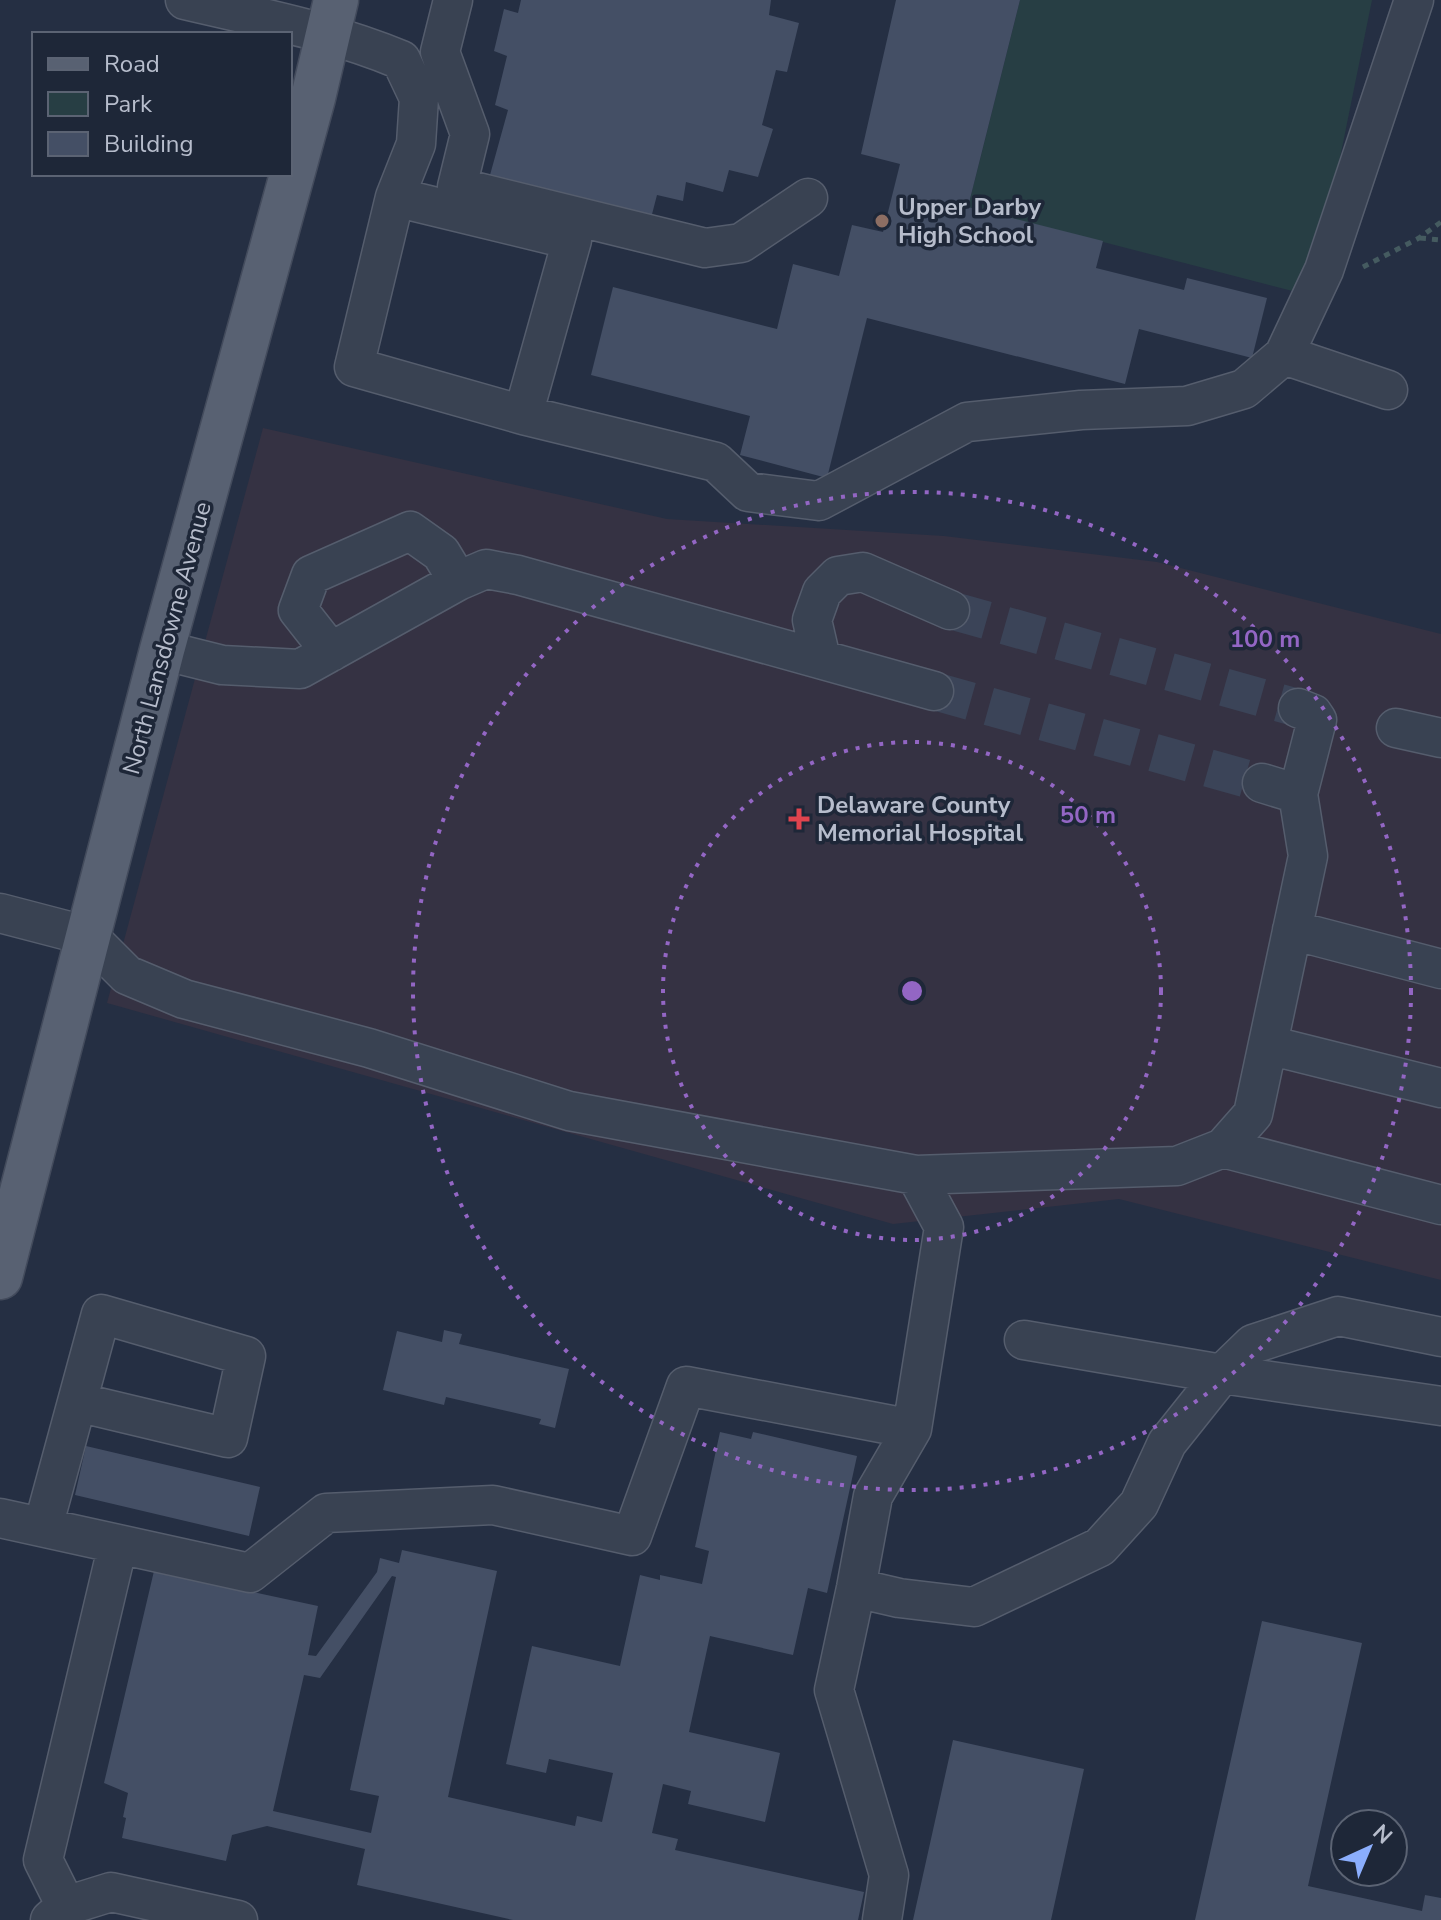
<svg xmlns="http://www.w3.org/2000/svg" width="1441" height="1920" font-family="'Nunito Sans',sans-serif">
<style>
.medical{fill:#353243}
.green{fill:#273e44}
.building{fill:#444f65;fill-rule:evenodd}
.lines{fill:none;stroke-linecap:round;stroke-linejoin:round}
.minor-tunnel{stroke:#3b4458;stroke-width:38;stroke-dasharray:38 19;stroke-linecap:butt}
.minor-casing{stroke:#555d6d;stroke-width:41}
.major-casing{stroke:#434b5c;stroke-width:47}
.path{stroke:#455b60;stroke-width:5;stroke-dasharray:6 6;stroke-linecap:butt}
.minor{stroke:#394252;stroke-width:38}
.major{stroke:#586172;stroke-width:44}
.ring{fill:none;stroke:#9366c4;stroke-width:4;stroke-dasharray:4 8}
.education-dot{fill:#8d6e63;stroke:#1e2738;stroke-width:3}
.health-dot{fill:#e0444e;stroke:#1e2738;stroke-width:3}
.labels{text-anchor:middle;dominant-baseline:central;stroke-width:7;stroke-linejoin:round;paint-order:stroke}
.poi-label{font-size:24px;font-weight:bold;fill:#b7bdcc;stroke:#1e2738;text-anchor:start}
.street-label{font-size:24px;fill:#b7bdcc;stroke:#1e2738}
.centre{fill:#9366c4;stroke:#1e2738;stroke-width:4}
.ring-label{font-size:24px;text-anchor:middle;font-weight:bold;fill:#9366c4;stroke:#1e2738;stroke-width:7;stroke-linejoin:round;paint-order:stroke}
</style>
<rect width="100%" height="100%" fill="#252f43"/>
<path class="medical" d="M263 428 667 519 944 536 1157 562 1441 634V1280L1119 1199 893 1224 107 1003Z"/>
<path class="green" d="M1020 0H1372L1312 296 968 207Z"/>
<path class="building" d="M521 0H771L769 15 799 23 787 72 776 70 762 125 773 129 758 177 729 170 723 192 686 182 683 201 657 195 650 222 490 175 508 110 495 105 507 56 494 51 504 9 518 13Z
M896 0H1020L968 207 1103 241 1096 268 1184 290 1187 278 1267 298 1252 358 1139 329 1125 384 867 318 827 478 740 455 750 416 591 375 613 287 777 329 793 264 839 276 852 225 883 232 900 164 861 154Z
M444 1330 462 1334 459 1344 569 1369 555 1428 539 1424 541 1419 446 1397 444 1405 383 1390 397 1331 442 1342Z
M720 1432 751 1439 753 1432 857 1456 827 1593 808 1588 793 1655 710 1636 689 1732 780 1753 765 1822 688 1804 691 1791 663 1784 652 1833 678 1839 675 1850 864 1892 858 1920H513L357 1885 365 1849 267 1826 232 1835 226 1861 122 1838 126 1818 123 1817 128 1793 104 1783 154 1571 318 1606 308 1655 316 1656 377 1572 380 1558 399 1563 402 1550 497 1571 448 1797 575 1826 577 1816 602 1822 613 1773 549 1759 546 1773 506 1764 532 1646 620 1666 640 1575 660 1580V1575L702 1584 709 1551 695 1547ZM392 1576 396 1577 350 1790 379 1796 371 1833 273 1811 304 1675 320 1678Z
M86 1446 260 1487 249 1536 75 1495Z
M1262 1621 1362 1643 1308 1886 1422 1911 1425 1895 1441 1898V1920H1195Z
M953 1740 1084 1769 1051 1920H913Z"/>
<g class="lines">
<path class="minor-tunnel" d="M950 610 1298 708
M934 691 1262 783"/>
<defs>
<path id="minor" d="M185 0C257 17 332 31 401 60L419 98 416 144 395 197 572 240 523 415 716 462 748 492 819 501 967 422 1081 410 1187 406 1244 389 1284 355 1324 270 1414 0
M453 0 440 52 470 134 457 187 705 248 741 243 808 198
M395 197 354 367 523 415
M1284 355 1388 390
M162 650 222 665 300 669 458 581 486 569 518 575 934 691
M331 652 298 610 311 575 410 531 441 553 458 581
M821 659 812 620 822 592 838 576 863 572 950 610
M1396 728 1441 738
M1262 783 1298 794
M0 913 88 936 127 975 184 999 369 1048 569 1111 916 1175 1177 1166 1223 1148 1253 1114 1308 856 1298 794 1317 720 1313 714 1298 708
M1292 930 1441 969
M1268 1045 1441 1088
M1223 1148 1441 1205
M1024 1340 1222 1374 1441 1406
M0 1518 250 1573 326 1513 493 1505 632 1536 686 1386 912 1429
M43 1527 101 1314 246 1356 228 1438 77 1402
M856 1588 899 1598 974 1607 1100 1547 1139 1504 1167 1443 1222 1374 1253 1344 1338 1316 1441 1337
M66 1906 43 1860 118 1544
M50 1920 66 1906 111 1892 238 1920
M882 1920 889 1875 834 1690 856 1588 873 1496 912 1429 944 1227 916 1175"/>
<path id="major" d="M0 1277 162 650 313 98 336 0"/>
</defs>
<use href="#minor" class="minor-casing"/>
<use href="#major" class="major-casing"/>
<path class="path" d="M1420 238 1441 240
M1363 267 1419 238 1441 222"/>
<use href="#minor" class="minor"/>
<use href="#major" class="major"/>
</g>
<g class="ring">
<circle cx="912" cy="991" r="249"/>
<circle cx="912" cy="991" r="499"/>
</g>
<circle class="education-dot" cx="882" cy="221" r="8"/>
<path class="health-dot" d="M795 807h8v8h8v8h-8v8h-8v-8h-8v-8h8z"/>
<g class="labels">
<g class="poi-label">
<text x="898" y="207">Upper Darby<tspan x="898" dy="28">High School</tspan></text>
<text x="817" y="805">Delaware County<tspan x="817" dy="28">Memorial Hospital</tspan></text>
</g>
<g class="street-label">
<text transform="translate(167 638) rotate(-75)">North Lansdowne Avenue</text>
</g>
</g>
<circle cx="912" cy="991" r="12" class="centre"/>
<g class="ring-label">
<text x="1265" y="647">100 m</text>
<text x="1088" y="823">50 m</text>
</g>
<rect x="32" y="32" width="260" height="144" fill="#1e2738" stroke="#5b6373" stroke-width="2"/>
<rect x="48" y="58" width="40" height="12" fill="#586172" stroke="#5b6373" stroke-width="2"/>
<text x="104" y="72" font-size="24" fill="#b7bdcc">Road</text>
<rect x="48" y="92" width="40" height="24" fill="#273e44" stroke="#5b6373" stroke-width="2"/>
<text x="104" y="112" font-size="24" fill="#b7bdcc">Park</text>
<rect x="48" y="132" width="40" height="24" fill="#444f65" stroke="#5b6373" stroke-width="2"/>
<text x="104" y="152" font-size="24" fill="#b7bdcc">Building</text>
<g transform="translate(1369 1848) rotate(44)"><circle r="38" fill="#1e2738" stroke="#5b6373" stroke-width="2"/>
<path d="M0-6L14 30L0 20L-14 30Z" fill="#8baefd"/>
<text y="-12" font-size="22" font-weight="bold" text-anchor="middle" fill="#b7bdcc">N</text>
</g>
</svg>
